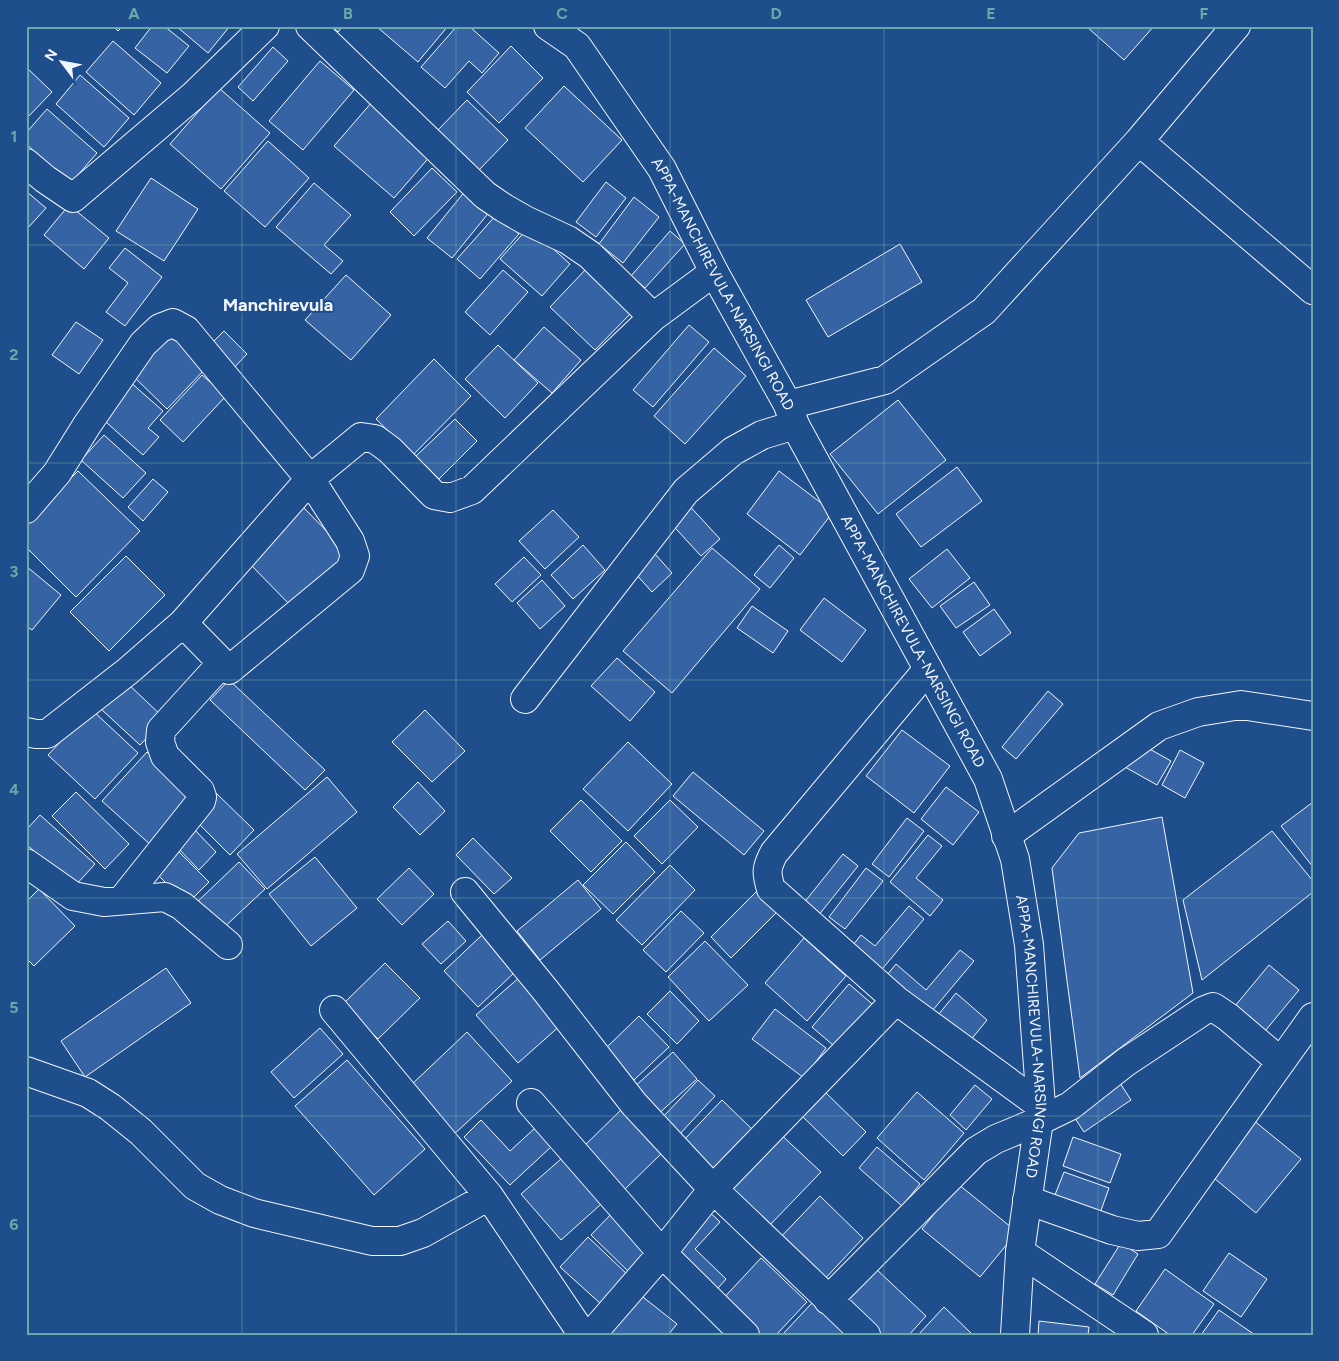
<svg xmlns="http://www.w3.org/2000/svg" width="1339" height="1361" font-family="Figtree,sans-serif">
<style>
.building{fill:#3563a3;stroke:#f2f6ff}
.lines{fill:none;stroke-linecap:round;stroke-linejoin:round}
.street-casing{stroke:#f2f6ff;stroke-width:30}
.secondary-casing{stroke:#f2f6ff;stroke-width:30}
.street{stroke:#1f4e8c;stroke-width:28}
.secondary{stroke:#1f4e8c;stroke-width:28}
.grid{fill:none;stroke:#6aa9a8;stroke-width:1;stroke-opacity:0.55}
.labels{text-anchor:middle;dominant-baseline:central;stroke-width:4;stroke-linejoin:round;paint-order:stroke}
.street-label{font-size:15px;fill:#f2f6ff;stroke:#1f4e8c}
.quarter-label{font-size:18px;font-weight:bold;fill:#f2f6ff;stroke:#1f4e8c}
.neatline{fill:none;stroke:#6aa9a8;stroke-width:2}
.grid-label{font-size:16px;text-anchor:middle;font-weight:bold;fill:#6aa9a8}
</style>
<rect width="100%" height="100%" fill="#1f4e8c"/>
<path class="building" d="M113 26H123L118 31Z
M152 26H164L189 46 167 73 135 48Z
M176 26H230L208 53Z
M331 26H343L338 32Z
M376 26H448L418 62Z
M457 26H469L499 53 482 73 469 61 445 88 421 67Z
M1086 26H1154L1124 60Z
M113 41 161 83 134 115 86 72Z
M511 46 543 78 499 123 467 92Z
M273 47 288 61 253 101 238 87Z
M320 61 354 90 303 150 269 121Z
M26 67 52 92 26 119Z
M80 75 129 118 104 147 56 104Z
M564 86 622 140 583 182 525 128Z
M219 88 270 133 221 189 170 144Z
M467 100 508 140 477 172 436 132Z
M372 102 432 154 394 198 334 146Z
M47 109 97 153 71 183 26 144V133Z
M268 141 309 178 265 227 224 191Z
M432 168 457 192 414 236 390 212Z
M151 178 198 209 164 261 116 231Z
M606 182 626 198 596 237 576 222Z
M314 183 351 215 324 245 343 261 331 274 276 227Z
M466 190 491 210 452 258 427 238Z
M26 191 46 208 26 230Z
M634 197 659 217 623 263 599 244Z
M69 205 109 238 84 269 44 235Z
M497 214 519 234 480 279 457 259Z
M529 227 570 264 542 296 500 259Z
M670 231 685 244 645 288 631 276Z
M900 244 922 282 828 337 806 300Z
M125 248 162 277 125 326 106 312 128 283 109 268Z
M587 268 632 312 595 350 550 307Z
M503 270 528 292 490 335 465 312Z
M346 275 391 315 351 360 305 320Z
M76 322 103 340 79 374 52 355Z
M689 325 709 342 653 407 633 390Z
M544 327 581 360 552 393 514 360Z
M168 331 206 368 167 409 129 372Z
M224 331 247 354 229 373 205 350Z
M498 345 538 383 505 418 465 379Z
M714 348 746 376 685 444 654 416Z
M434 359 471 396 413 455 376 419Z
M202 375 226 396 183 442 160 420Z
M129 381 163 411 148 428 159 437 143 455 98 415Z
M898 400 946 460 878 514 830 454Z
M455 419 477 441 439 479 416 456Z
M104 435 146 473 123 498 81 460Z
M957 467 982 501 921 547 896 514Z
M78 471 140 531 76 597 26 547V523Z
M779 471 833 512 800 555 747 514Z
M153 479 168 492 143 521 128 507Z
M685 501 720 539 701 556 666 518Z
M302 506 349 554 294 609 247 561Z
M553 510 579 537 545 569 519 541Z
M583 545 605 570 573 599 551 575Z
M779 545 794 558 770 588 754 575Z
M712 548 760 589 672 693 623 651Z
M947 549 970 578 932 608 909 579Z
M655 554 672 573 652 592 635 573Z
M126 556 165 595 109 651 70 612Z
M524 557 541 575 512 602 495 584Z
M26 566 61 595 32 630 26 626Z
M542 580 565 606 540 629 517 603Z
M974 582 990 605 956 628 940 606Z
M824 598 866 630 842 662 800 630Z
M752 606 788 631 773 653 737 628Z
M994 609 1011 633 980 656 963 632Z
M617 658 655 692 630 721 591 686Z
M229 680 325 770 305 790 210 700Z
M126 682 165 719 140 745 101 709Z
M1048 691 1063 704 1016 759 1002 747Z
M91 709 138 753 95 799 48 755Z
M425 710 465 751 432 782 392 742Z
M902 730 950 766 914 813 866 776Z
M628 742 672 784 628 831 583 789Z
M1139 743 1171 761 1157 785 1125 767Z
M1180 750 1204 763 1185 798 1162 785Z
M147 752 198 798 153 847 102 801Z
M693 772 764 831 744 855 673 796Z
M327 777 357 812 267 889 237 854Z
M418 782 445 811 420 835 393 807Z
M946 787 979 812 953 845 921 819Z
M76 792 129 844 105 869 52 816Z
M215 792 254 830 230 855 191 816Z
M581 800 622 841 591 872 550 831Z
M670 800 698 827 662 864 634 836Z
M1313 802V867L1281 826Z
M40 815 95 864 74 887 26 844V830Z
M1162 817 1193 993 1080 1078 1052 868 1079 833Z
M907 818 924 831 889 877 872 864Z
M193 828 216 852 199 870 176 846Z
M1272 831 1313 881V892L1202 980 1183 900Z
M928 835 942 846 916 878 943 900 930 916 890 882Z
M473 838 512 878 494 894 456 855Z
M626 842 655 872 613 914 583 885Z
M176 849 209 882 187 904 154 871Z
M843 854 858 866 818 916 803 904Z
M315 857 357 908 311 946 269 894Z
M239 862 265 889 220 931 195 904Z
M670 865 695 890 642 945 616 920Z
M409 868 434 894 402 925 377 899Z
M866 868 883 881 845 929 829 917Z
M578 880 601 909 540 960 517 931Z
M39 889 75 926 34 966 26 958V902Z
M758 890 778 911 731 958 711 937Z
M909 906 924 919 878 974 849 950 861 935 875 946Z
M681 911 704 933 666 972 643 950Z
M448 921 466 941 441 964 422 944Z
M482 935 516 971 478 1007 444 971Z
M804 938 846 976 807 1021 765 983Z
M705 941 748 985 709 1021 668 977Z
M960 950 974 961 927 1017 883 980 896 964 926 990Z
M385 963 420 998 378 1039 343 1004Z
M1269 965 1299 990 1265 1031 1235 1006Z
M166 968 191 1003 85 1077 61 1041Z
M520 977 562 1024 518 1063 476 1015Z
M849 984 878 1009 841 1052 812 1027Z
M670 991 699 1021 677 1044 647 1014Z
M956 993 987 1020 965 1047 934 1020Z
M775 1009 826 1048 804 1078 752 1039Z
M639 1016 669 1047 634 1080 605 1049Z
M320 1028 343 1054 294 1098 271 1072Z
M467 1032 512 1081 452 1136 408 1088Z
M673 1052 697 1079 656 1116 632 1089Z
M347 1060 425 1149 374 1195 295 1106Z
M1116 1077 1131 1100 1084 1132 1069 1109Z
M698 1080 715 1096 679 1135 662 1118Z
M975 1085 992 1099 966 1130 950 1115Z
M824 1091 866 1132 843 1156 801 1115Z
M917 1092 964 1133 924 1180 877 1138Z
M722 1100 757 1134 716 1176 682 1142Z
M624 1107 666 1149 621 1193 579 1151Z
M481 1120 510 1151 535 1128 552 1146 510 1185 464 1137Z
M1253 1120 1301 1159 1256 1213 1208 1173Z
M777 1131 821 1172 766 1229 723 1188Z
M1073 1137 1121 1154 1110 1183 1063 1166Z
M877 1147 920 1184 902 1206 859 1168Z
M569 1152 609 1197 561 1240 521 1194Z
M1064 1172 1109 1188 1099 1216 1053 1200Z
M958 1184 1017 1232 980 1277 922 1229Z
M820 1196 863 1238 821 1283 776 1242Z
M705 1208 720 1222 695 1249 726 1279 711 1296 664 1251Z
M614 1211 654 1251 631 1274 591 1235Z
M588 1237 628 1275 601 1304 560 1267Z
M1121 1243 1138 1254 1113 1295 1095 1284Z
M1229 1253 1267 1279 1241 1317 1203 1291Z
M761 1258 807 1302 776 1335H754L720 1302Z
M874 1267 926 1316 909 1335H880L843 1300Z
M1165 1269 1214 1304 1192 1335H1170L1136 1311Z
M634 1290 677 1324 668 1335H598Z
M812 1303 846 1335H782Z
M944 1307 973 1335H918Z
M1219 1310 1255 1335H1201Z
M1039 1321 1089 1327 1088 1335H1038Z"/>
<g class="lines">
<defs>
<path id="street" d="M310 26 485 195 504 208 525 220 568 240 590 255 653 317
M1139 141 1313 290
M26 163 45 179 73 198 193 96 265 26
M788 405 885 380 984 311 1139 141 1236 26
M26 509 57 473 87 425 143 344 160 328 173 323 186 330 310 479 350 541 355 556 350 570 229 670 183 623
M928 669 774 853C766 868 766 873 771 889L896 1000 1041 1106
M525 699 686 491 733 451 762 435 795 425
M26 732 36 734H47L128 671 183 623 310 479 361 437 375 439 390 450 434 495 450 498 472 490 653 317 714 272
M1006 836 1159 726 1198 712 1241 705 1313 716
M26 863 73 896 104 902 165 897 182 906 228 945
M465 892 546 991 634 1104 713 1189 866 1335
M122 900 201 801 202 797 200 791 165 756 160 742 161 730 222 663
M334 1010 489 1196 583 1335
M26 1071 88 1093 110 1107 141 1132 195 1186 220 1200 254 1213 372 1241H400L423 1233 489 1196
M531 1103 662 1253 745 1335
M1027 1200 1112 1230 1138 1236 1158 1234 1313 1017
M1020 1252 1144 1335
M828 1300 976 1151 996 1139 1037 1122 1070 1106 1126 1062 1203 1011 1213 1007 1228 1017 1281 1062
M591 1335 662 1253 713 1189 896 1000"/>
<g id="secondary">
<path id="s1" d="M548 26 577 46 662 169 714 272 788 405 795 425 988 779 1015 859 1029 945 1041 1106 1020 1252 1015 1335"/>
</g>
</defs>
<use href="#street" class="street-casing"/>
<use href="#secondary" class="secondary-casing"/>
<use href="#street" class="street"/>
<use href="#secondary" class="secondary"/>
</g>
<path class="grid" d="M242 26V1335M456 26V1335M670 26V1335M884 26V1335M1098 26V1335M26 245H1313M26 463H1313M26 680H1313M26 898H1313M26 1116H1313"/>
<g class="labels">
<g class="street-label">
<text stroke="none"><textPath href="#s1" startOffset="315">APPA-MANCHIREVULA-NARSINGI ROAD</textPath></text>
<text stroke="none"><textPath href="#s1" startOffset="720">APPA-MANCHIREVULA-NARSINGI ROAD</textPath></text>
<text stroke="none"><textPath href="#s1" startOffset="1140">APPA-MANCHIREVULA-NARSINGI ROAD</textPath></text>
</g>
<g class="quarter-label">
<text x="278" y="305">Manchirevula</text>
</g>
</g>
<rect width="1339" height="1361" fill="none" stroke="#1f4e8c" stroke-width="55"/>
<g transform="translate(62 62) rotate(302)" stroke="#1f4e8c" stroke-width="4" paint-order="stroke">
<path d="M0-4L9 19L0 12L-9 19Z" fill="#f2f6ff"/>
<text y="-8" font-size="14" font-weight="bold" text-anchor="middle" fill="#f2f6ff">N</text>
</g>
<rect x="28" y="28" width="1284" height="1306" class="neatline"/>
<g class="grid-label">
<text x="134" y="19">A</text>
<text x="348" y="19">B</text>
<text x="562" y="19">C</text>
<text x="776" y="19">D</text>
<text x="991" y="19">E</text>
<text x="1204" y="19">F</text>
<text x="14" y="142">1</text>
<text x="14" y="360">2</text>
<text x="14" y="577">3</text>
<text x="14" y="795">4</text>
<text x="14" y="1013">5</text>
<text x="14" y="1230">6</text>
</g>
</svg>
